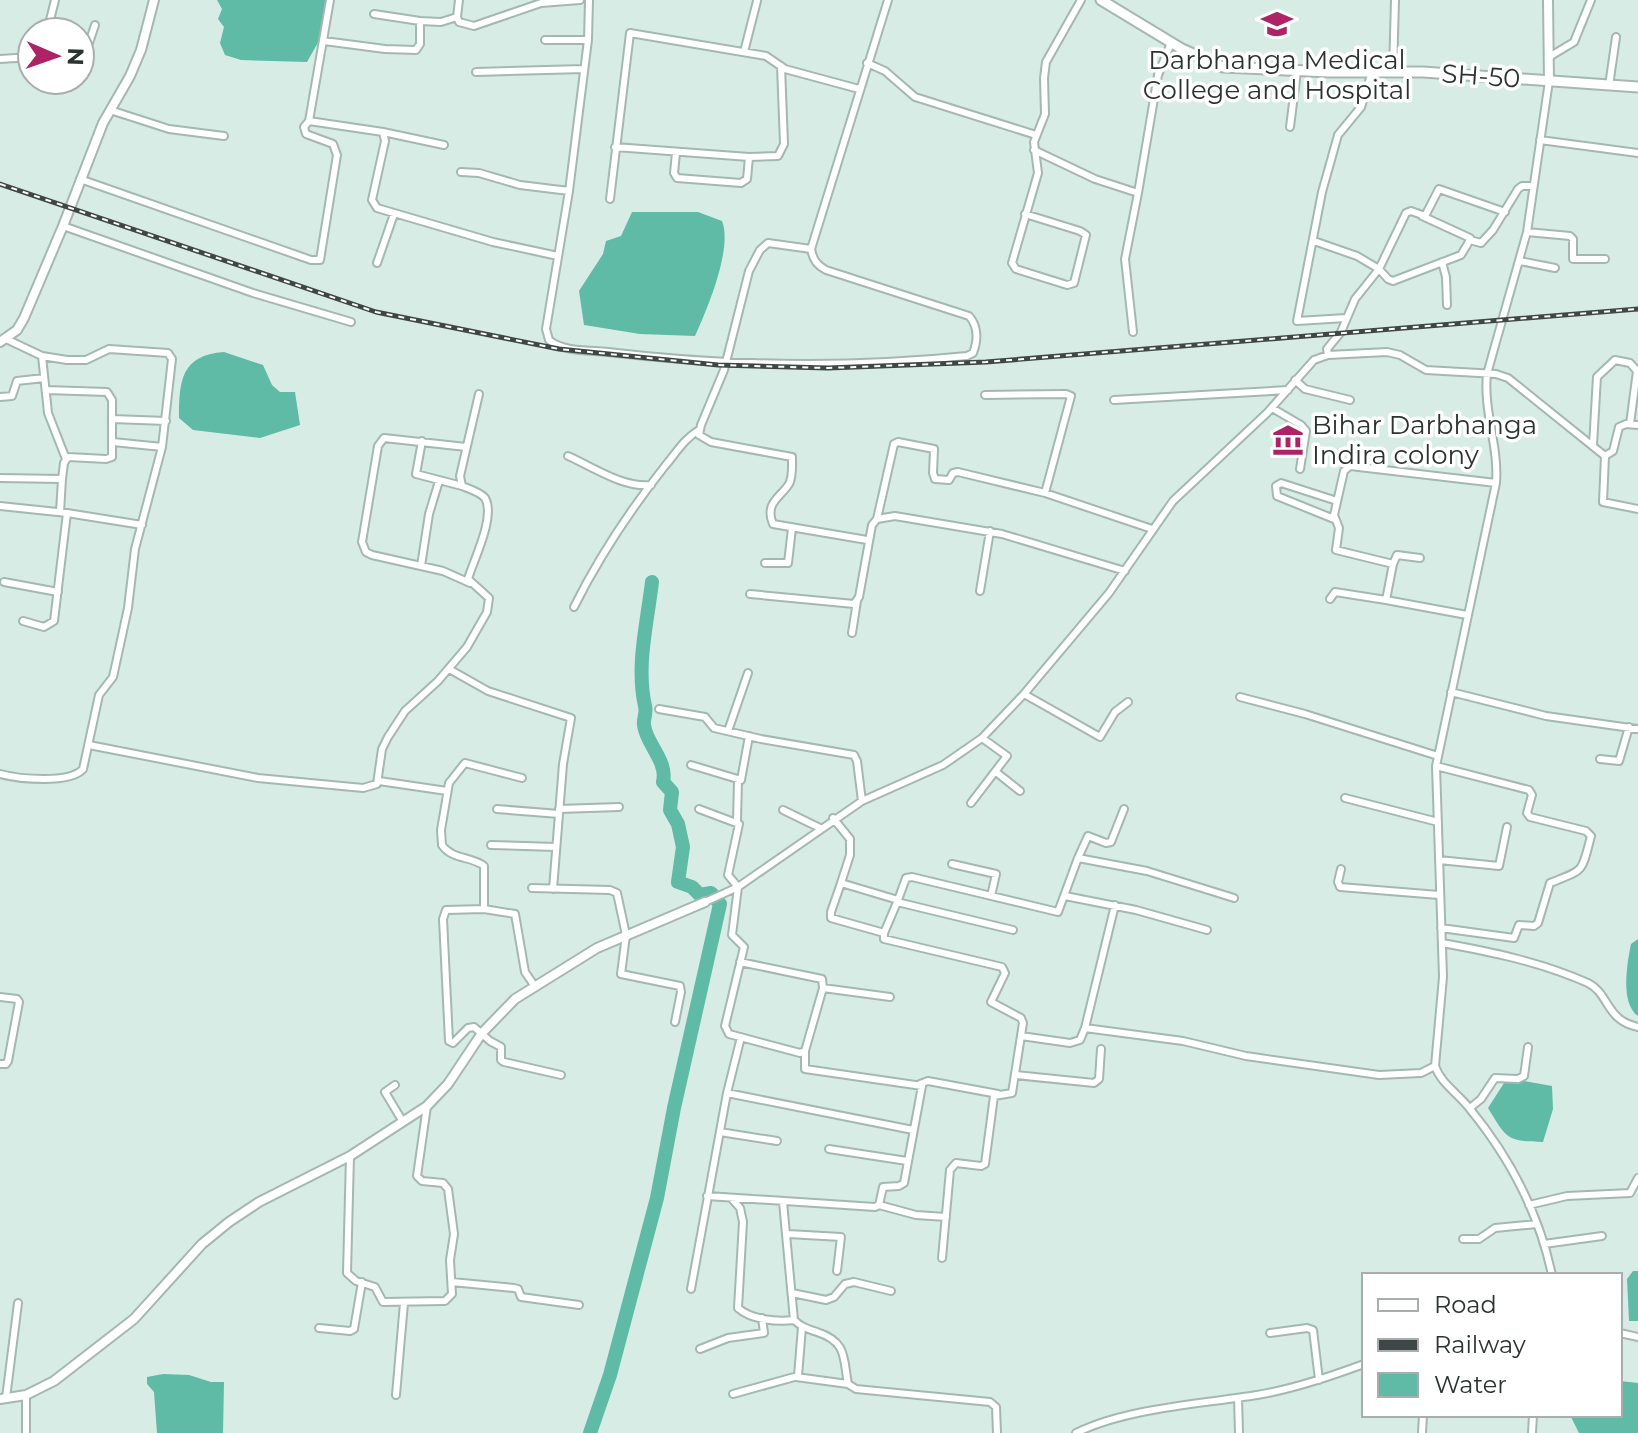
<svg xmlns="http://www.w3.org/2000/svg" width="1638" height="1433" font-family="Montserrat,sans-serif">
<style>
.water{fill:#5fbaa6}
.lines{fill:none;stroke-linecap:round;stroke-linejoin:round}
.river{stroke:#5fbaa6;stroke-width:14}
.street-casing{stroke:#a5b7b2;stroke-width:10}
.secondary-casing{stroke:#a5b7b2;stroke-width:12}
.primary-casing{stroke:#a5b7b2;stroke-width:13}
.street{stroke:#fff;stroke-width:6}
.secondary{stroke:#fff;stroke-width:8}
.primary{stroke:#fff;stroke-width:9}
.rail-casing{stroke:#3e4745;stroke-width:5}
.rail{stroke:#fff;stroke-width:2;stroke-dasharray:6;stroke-linecap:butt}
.labels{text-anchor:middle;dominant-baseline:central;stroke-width:7;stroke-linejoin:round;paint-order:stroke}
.poi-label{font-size:26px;fill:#2b3331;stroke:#fff}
.street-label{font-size:26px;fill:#2b3331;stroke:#fff}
</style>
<rect width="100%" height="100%" fill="#d8ece6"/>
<path class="water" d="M217 0H326L320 39 307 62 241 60 225 55 220 43 224 27 218 19 222 9Z
M632 212H698L722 221C733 248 707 310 695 336L640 334 584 325 579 291 603 254 606 241 621 236Z
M224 352 263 365 272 385 280 392H295L300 425 260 438 193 430 179 418C179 381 181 355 224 352Z
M1638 939V1016C1620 1003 1627 964 1631 944Z
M1513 1079 1552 1086 1553 1109 1543 1142C1506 1141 1507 1139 1488 1108L1506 1080Z
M1633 1271H1638V1321H1629L1627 1279Z
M163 1374 189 1375 211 1382H224L223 1433H157L154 1392 147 1384V1377Z
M1620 1381 1638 1383V1433H1579L1570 1415H1620Z"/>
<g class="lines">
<path class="river" d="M590 1433 610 1375 657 1198 674 1108 720 904 711 893 700 895 692 887 678 882 683 847 678 824 670 810 672 792 663 782C668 761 646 744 644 725 643 719 647 713 645 706 636 666 647 624 652 582"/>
<defs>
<path id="street" d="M459 0 457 17 459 22 474 26 541 3 580 0
M589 0 588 40 569 191 546 329 549 340C562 352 590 350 608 352 726 366 848 368 967 356L973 353C978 340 978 326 969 316L826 270C817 265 813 260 811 249L888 0
M374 14 420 21
M47 32 55 0
M545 40H588
M324 41 385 49 416 50 420 44V21L441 22 457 17
M744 52 757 1
M1549 57 1574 42 1591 0
M0 59 32 57
M80 61 85 55 95 25
M867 63 885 71 915 97 1036 135
M476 72 584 69
M1393 72 1395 0
M1549 81 1527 232 1487 374C1483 411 1499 446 1496 483L1436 766 1443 977 1435 1066C1441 1084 1459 1094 1470 1109 1510 1158 1539 1213 1552 1275
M1609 86 1616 37
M110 110 169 129 224 136
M309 121 383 132 385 141 372 200 377 208 493 242 558 256
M1290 127 1297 71
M383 132 444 145
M1540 140 1638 153
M615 147 749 157 778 156 784 144 781 66
M1034 150 1095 179 1138 193 1158 75 1171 43
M676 153 674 173 677 178 741 183 747 179 749 157
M461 172 479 173 520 185 569 191
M80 179 311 260H320L337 155 333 144 306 134 304 127 309 121 330 0
M610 199 630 33 766 56 785 69 859 89
M1025 214 1080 231 1086 235 1074 283 1067 285 1016 269 1012 263 1038 173 1034 142 1045 114 1044 78 1046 62 1081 0
M1422 216 1470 238
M63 226 253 293 351 322
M1527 232 1570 236 1573 239V259H1605
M1314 241 1357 256 1379 269 1406 213 1411 211 1425 216 1439 189 1505 212
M811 249 768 243 760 250 749 271 724 370 701 425 699 435 711 442 792 457C792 465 793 477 789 484 781 497 764 503 773 524L867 540
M1520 261 1555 268
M1442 262 1446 277 1447 305
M377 263 394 214
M1346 318 1297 321 1322 192 1338 135 1361 107 1372 72
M1133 332 1125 259 1138 193
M1328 355 1327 349 1341 332 1355 299 1379 269 1388 279 1393 281 1461 255 1470 240 1481 243 1493 230 1518 189 1522 186H1533
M42 356 48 413 66 459
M1295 380 1305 389 1350 400
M985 395 1066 394 1071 396 1045 493
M0 397 12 396 17 381 44 378
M1114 400 1288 390
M1272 408 1301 425 1306 431 1300 469
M112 419 166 421
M422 441 416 474 462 486
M113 442 162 447
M1593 445 1597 377 1615 360 1630 363 1637 371 1630 424
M466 447 384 438 378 446 362 542 366 552 372 555 443 571 470 583
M568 456C593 467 623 488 651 485
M1605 456 1613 451 1619 427 1626 424 1638 425
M0 478 62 479 64 463 68 457 106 459 112 457V400L107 392 46 390
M0 506 67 513
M60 512 62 479
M877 519 894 444 898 442 934 449 933 473 935 479 949 480 953 473 958 472 1045 493 1152 529
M1334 519 1277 496 1276 486 1281 483 1337 501
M765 563H788L792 528
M1393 564 1397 555 1420 558
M421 566 429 514 439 481
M4 582 58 592
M980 591 990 531
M750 594 854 604 859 597 872 525 877 519 895 516 1002 534 1125 571
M1330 599 1335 592 1386 600
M574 607C599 557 630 510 665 466 676 453 684 439 699 430
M1467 615 1386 600 1393 564 1336 550 1339 528 1334 515 1344 471 1350 466 1496 483
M23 621 44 627 54 621 67 513 142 525
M852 633 857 601
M449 669 488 691 571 718 563 764 553 889
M1451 692 1546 716 1638 729
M1024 694 1100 737 1115 712 1128 702
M1240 697 1305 714 1438 756
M659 709 705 717 714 728 761 739 854 755 857 761 862 801
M728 731 748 673
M89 745 258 778 363 788 377 784 382 749 388 737 405 711 438 681 467 647 487 612 489 598 468 579C473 561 496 517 485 498 480 492 469 489 462 486L460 476 479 394
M1600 759 1619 761 1629 727
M691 765 741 780 749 736
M1436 766 1529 790 1532 795 1527 813 1530 817 1586 831 1591 836C1581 874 1585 869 1550 883L1538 923 1534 926 1519 925 1514 938 1441 928
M996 772 1020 791
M0 774C19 779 70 784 83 769L99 695 113 677 128 608 135 549 162 447 172 359 168 353 109 349 86 360H67L42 356 6 339
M379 781 447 791
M1345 798 1438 822
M971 803 1007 756 982 738
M497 809 559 814
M559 809 619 807
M699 809 739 824 728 875 738 887 732 935 744 947 725 1026 729 1034 800 1053 805 1051 823 988 822 979 740 962
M783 810 820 828
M833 818 850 839V855L841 883 898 900 906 878 912 877 1058 912 1078 858 1147 871 1234 898
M737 821 738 780
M491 845 556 847
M1078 858 1088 836 1106 843 1111 842 1124 809
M1439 860 1499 866 1507 827
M952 864 996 874 991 896
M1341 869 1338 882 1340 887 1439 895
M841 883 831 912V918L884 933
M532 888 610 890 617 893 626 935 621 974 680 986 681 992 675 1022
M1065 896 1136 910 1207 930
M898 900 884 933V939L1002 967 1005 973 991 1002 1021 1018 1023 1023 1012 1093 994 1096 985 1164 981 1166 956 1163 950 1170 942 1258
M705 902 738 887 862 801 943 765 982 738 1024 694 1109 593 1173 501 1267 413 1314 360 1328 355 1387 352 1400 355 1426 370 1496 374 1508 378 1605 456 1603 502 1638 509
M897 902 1013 930
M484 909V866C472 856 452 860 442 845L441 830 449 783 465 763 522 778
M1442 943C1492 952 1541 962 1588 983 1610 994 1605 1020 1638 1027
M534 985 525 972 515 914 484 909 446 910 443 919 449 1041 453 1043 468 1028 474 1027 490 1041 501 1047V1060L504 1062 561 1075
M823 988 890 997
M0 997 17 999 19 1002 8 1061 6 1064H0
M1085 1028 1183 1041 1246 1056 1379 1075 1421 1073 1435 1066
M1021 1036 1070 1043 1080 1040 1085 1028 1115 905
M1015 1075 1094 1083 1099 1079 1101 1049
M920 1084 928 1081 998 1094
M395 1085 385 1092 403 1122
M727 1093 913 1130
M1470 1108 1481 1099 1495 1078 1518 1079 1524 1076 1528 1047
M720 1132 777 1141
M829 1149 907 1161
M350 1156 347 1273 356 1281 375 1287 383 1302 445 1301 452 1294 450 1260 454 1234 448 1189 443 1183 422 1181 417 1176 427 1106
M707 1196 875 1207 879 1205 883 1187 899 1186 904 1183 922 1086 805 1069V1051
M732 1199 740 1208 743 1222 738 1308C751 1320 777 1322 794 1320
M783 1202 794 1320C801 1327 808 1329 817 1332 848 1342 843 1359 848 1384L856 1389 990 1402 996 1407 997 1433
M879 1205 916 1215 946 1217
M1529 1205 1567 1196 1630 1193 1638 1178
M788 1234 841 1237 837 1271
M1463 1239H1479L1495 1228 1537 1224
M1544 1244 1602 1236
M452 1282 514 1288 518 1289 521 1297 579 1305
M691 1289 727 1093 741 1037
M792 1293 826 1300 834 1297 845 1284 854 1282 891 1291
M319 1328 350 1331 354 1329 362 1282
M1270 1333 1307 1328 1313 1330 1319 1380
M1620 1333 1638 1337
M700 1349 728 1338 764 1333 762 1318
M796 1377 848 1384
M733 1394 798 1376 802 1327
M396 1395 404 1303
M6 1398 18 1303
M1238 1398 1239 1433
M26 1433V1395
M1076 1433C1126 1408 1201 1404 1257 1395 1294 1389 1329 1377 1364 1364
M1422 1433 1423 1415
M1532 1433 1533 1415"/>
<path id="secondary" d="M1548 0 1549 81
M0 342 17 330 24 318 63 226 103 123 130 76 141 50 154 0
M0 1399 26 1395 54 1381 134 1319 202 1244 229 1222 259 1202 350 1156 427 1106 448 1084 482 1033 515 999 597 948 705 902"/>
<path id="primary" d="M1101 0 1182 49 1223 67 1329 72H1423L1638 87"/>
</defs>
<use href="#street" class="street-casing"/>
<use href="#secondary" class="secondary-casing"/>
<use href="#primary" class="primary-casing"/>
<use href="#street" class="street"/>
<use href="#secondary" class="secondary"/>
<use href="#primary" class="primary"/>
<defs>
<path id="rail" d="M0 184 376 312 559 349 718 365 828 368 986 362 1638 309"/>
</defs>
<use href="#rail" class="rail-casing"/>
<use href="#rail" class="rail"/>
</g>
<defs>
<symbol id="university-bare" viewBox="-9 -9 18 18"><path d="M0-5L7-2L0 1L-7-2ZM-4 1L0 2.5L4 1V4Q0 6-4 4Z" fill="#ad2366" stroke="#fff" stroke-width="2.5" paint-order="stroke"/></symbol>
<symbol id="museum-bare" viewBox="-9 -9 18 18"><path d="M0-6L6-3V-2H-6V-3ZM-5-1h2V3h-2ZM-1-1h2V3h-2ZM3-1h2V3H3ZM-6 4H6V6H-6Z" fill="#ad2366" stroke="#fff" stroke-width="2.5" paint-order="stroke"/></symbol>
</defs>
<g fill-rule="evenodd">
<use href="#university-bare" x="1255" y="2" width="44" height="44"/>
<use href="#museum-bare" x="1266" y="418" width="44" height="44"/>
</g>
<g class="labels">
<g class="poi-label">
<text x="1277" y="60">Darbhanga Medical<tspan x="1277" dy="30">College and Hospital</tspan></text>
<text x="1312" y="425" text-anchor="start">Bihar Darbhanga<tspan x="1312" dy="30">Indira colony</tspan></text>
</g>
<g class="street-label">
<text transform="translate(1481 76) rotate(4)">SH-50</text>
</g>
</g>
<rect x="1362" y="1273" width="260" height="144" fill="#ffffff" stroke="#aaadad" stroke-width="2"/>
<rect x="1378" y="1299" width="40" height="12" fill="#ffffff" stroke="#aaadad" stroke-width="2"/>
<text x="1434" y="1313" font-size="24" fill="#2b3331">Road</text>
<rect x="1378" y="1339" width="40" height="12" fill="#3e4745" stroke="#aaadad" stroke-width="2"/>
<text x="1434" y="1353" font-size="24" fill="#2b3331">Railway</text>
<rect x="1378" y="1373" width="40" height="24" fill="#5fbaa6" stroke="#aaadad" stroke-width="2"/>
<text x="1434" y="1393" font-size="24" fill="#2b3331">Water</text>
<g transform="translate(56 56) rotate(92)"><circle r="38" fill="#ffffff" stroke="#aaadad" stroke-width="2"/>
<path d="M0-6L14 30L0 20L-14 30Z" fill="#ad2366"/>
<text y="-12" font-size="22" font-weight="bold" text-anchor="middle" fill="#2b3331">N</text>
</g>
</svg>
